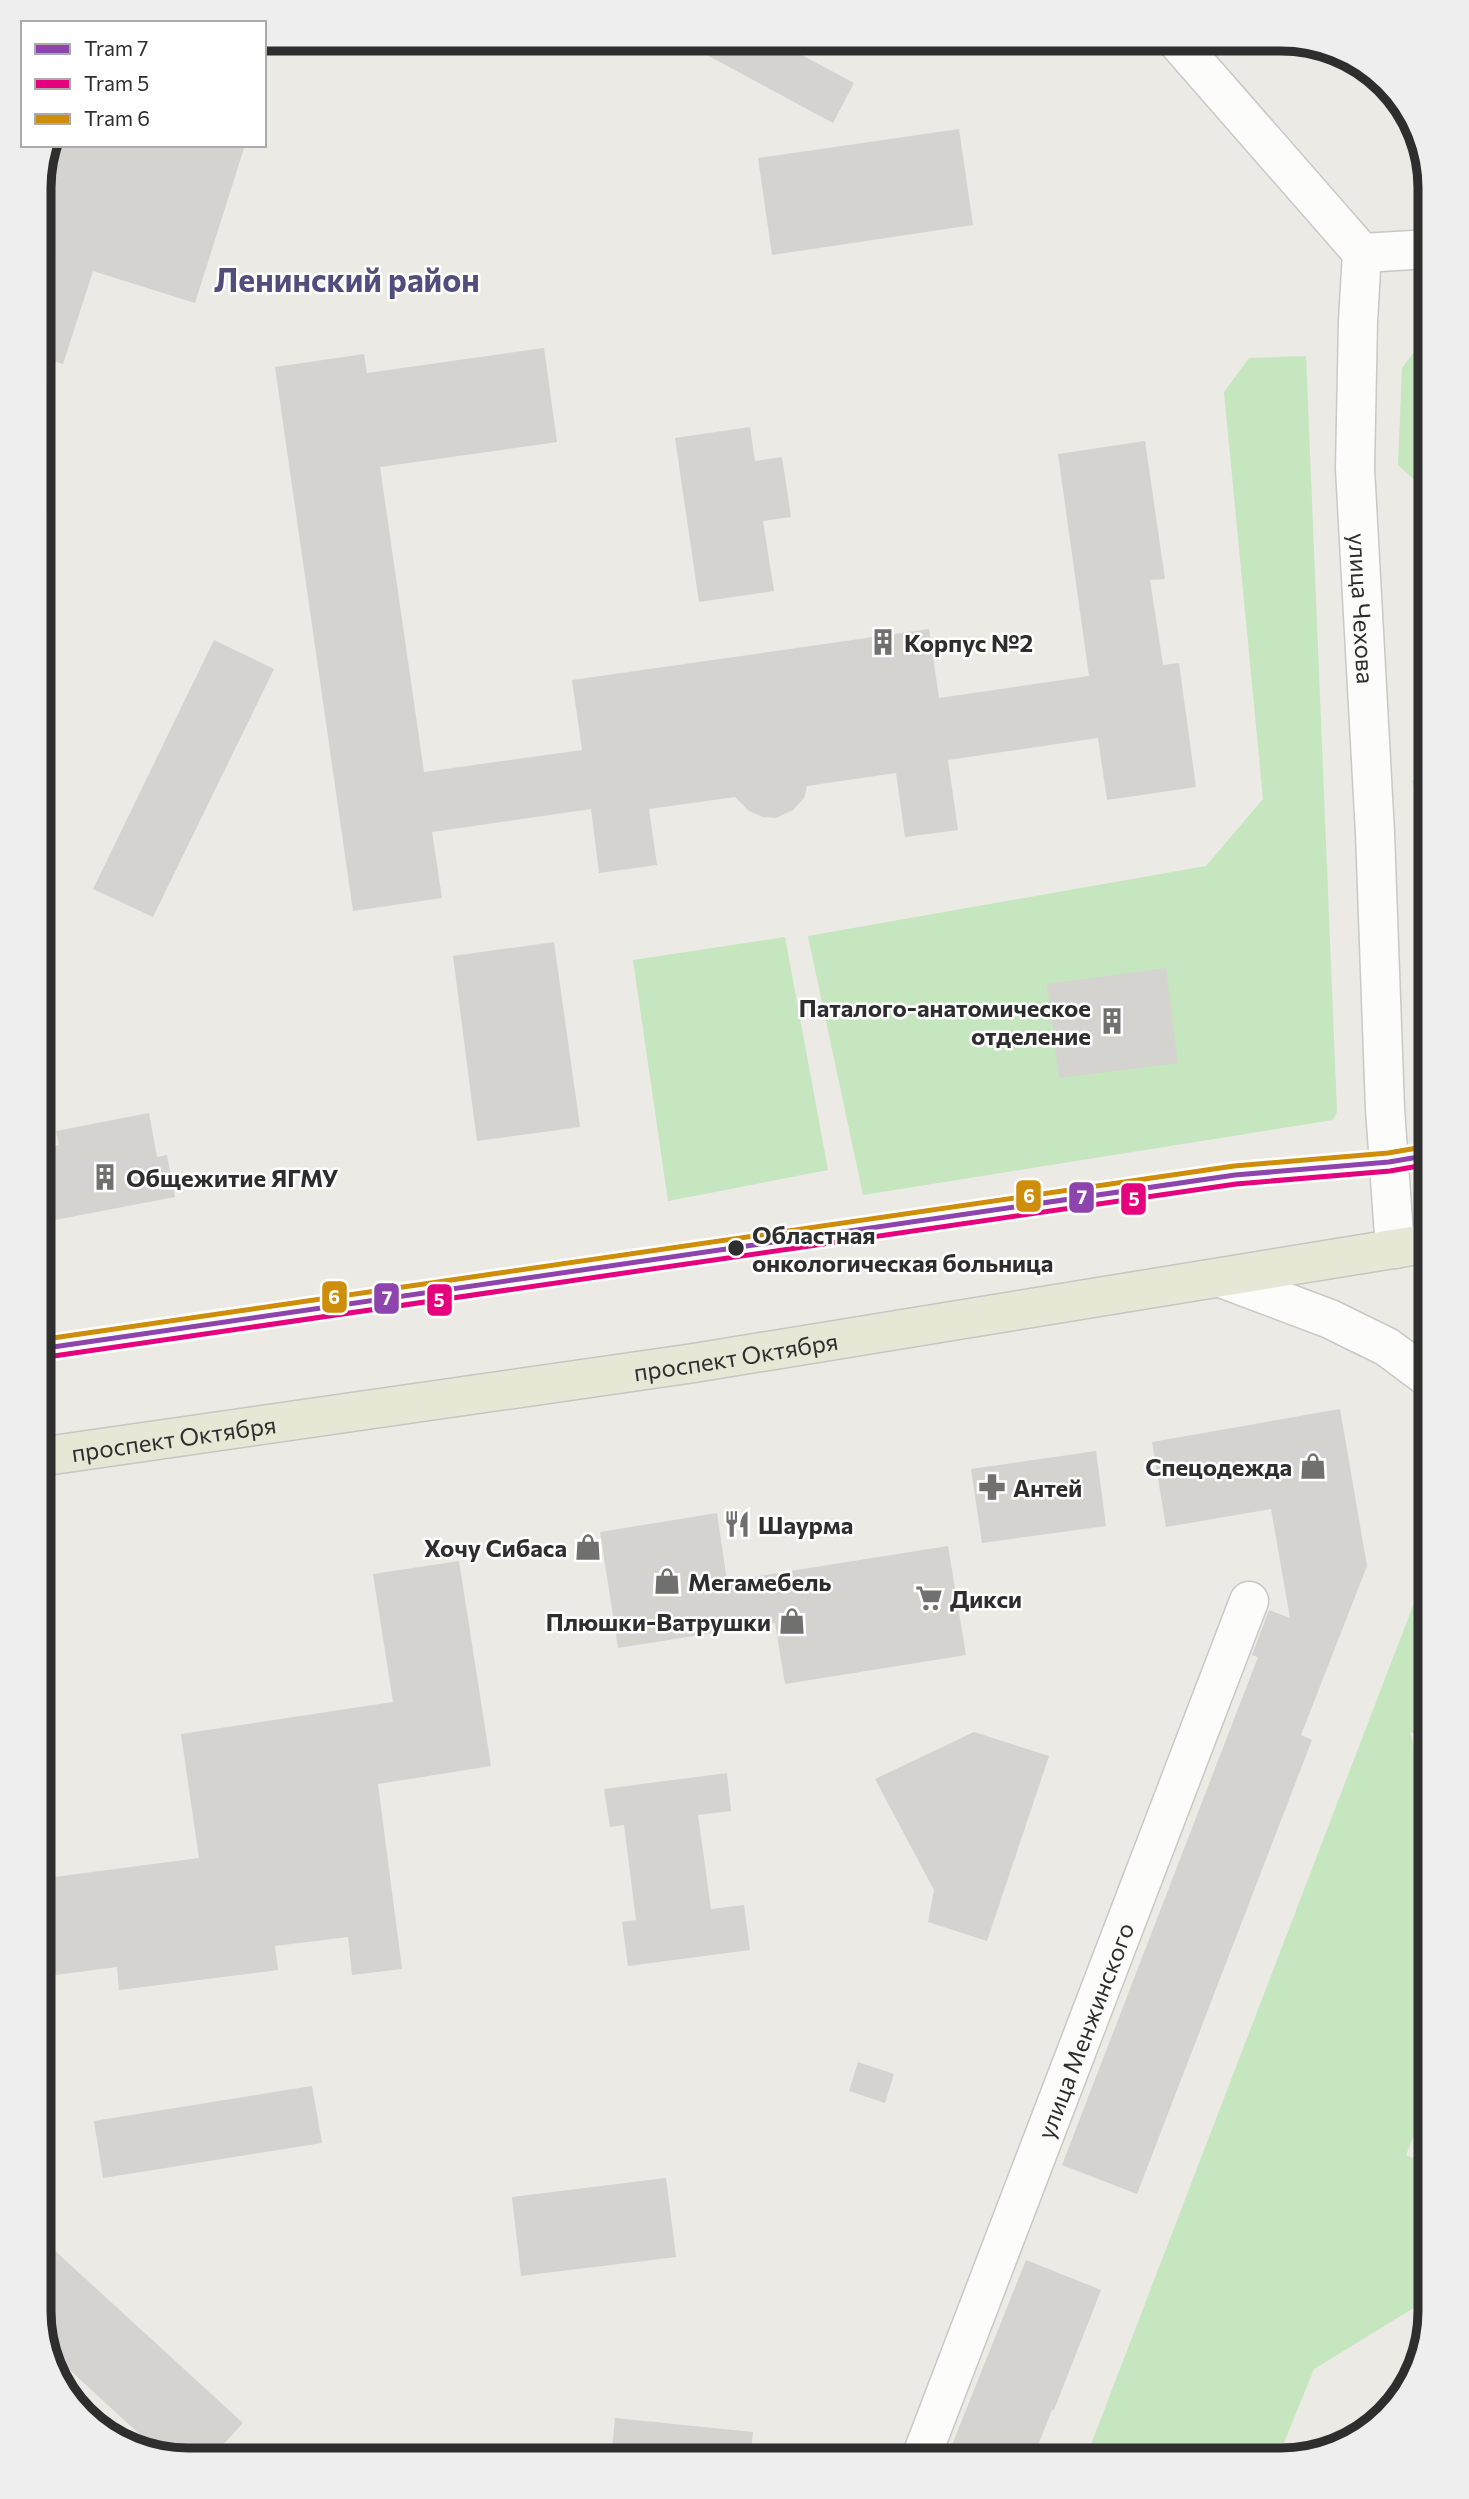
<svg xmlns="http://www.w3.org/2000/svg" width="1469" height="2499" font-family="Commissioner,sans-serif">
<style>
.green{fill:#c5e6bf}
.building{fill:#d4d3cf}
.lines{fill:none;stroke-linecap:round;stroke-linejoin:round}
.minor-casing{stroke:#c9c8c8;stroke-width:41}
.tertiary-casing{stroke:#c9c8c8;stroke-width:41}
.secondary-casing{stroke:#c9c8c8;stroke-width:41}
.primary-casing{stroke:#c6c6c4;stroke-width:41}
.minor{stroke:#fcfcfb;stroke-width:38}
.tertiary{stroke:#fcfcfb;stroke-width:38}
.secondary{stroke:#fcfcfb;stroke-width:38}
.primary{stroke:#e7e7d6;stroke-width:38}
.tram-1-casing{stroke:#fff;stroke-width:10}
.tram-2-casing{stroke:#fff;stroke-width:10}
.tram-3-casing{stroke:#fff;stroke-width:10}
.tram-1{stroke:#8e44ad;stroke-width:5}
.tram-2{stroke:#e5007d;stroke-width:5}
.tram-3{stroke:#cf8e09;stroke-width:5}
.stop-dot{fill:#2e2e2e;stroke:#fff;stroke-width:2.5}
.labels{text-anchor:middle;dominant-baseline:central;stroke-width:5;stroke-linejoin:round;paint-order:stroke}
.street-label{font-size:24px;fill:#2e2e2e;stroke:#fff}
.poi-label{font-size:24px;font-weight:bold;fill:#2e2e2e;stroke:#fff;text-anchor:start}
.stop-label{font-size:24px;font-weight:bold;fill:#2e2e2e;stroke:#fff;text-anchor:start}
.district-label{font-size:32px;font-weight:bold;fill:#514e7e;stroke:#fff}
.rim{fill:none;stroke:#2e2e2e;stroke-width:9}
.line-badge{stroke:#fff;stroke-width:2.5}
.badge-label{font-size:19px;text-anchor:middle;font-weight:bold;fill:#fff}
</style>
<rect width="100%" height="100%" fill="#ebeae4"/>
<path class="green" d="M1430 331V494L1398 465 1402 368Z
M1306 356 1337 1112 1333 1120 863 1195 808 936 1206 866 1263 799 1224 392 1249 358Z
M1430 766V811L1421 812 1412 781Z
M785 937 828 1170 668 1201 633 960Z
M1416 1598 1430 1606V1739L1410 1732 1430 1806V2096L1406 2155 1430 2165V2298L1314 2369 1277 2460H1085Z"/>
<path class="building" d="M677 39H772L854 83 833 123Z
M959 129 973 225 772 255 758 158Z
M48 145H245L195 303 93 271 63 364 39 356V178Z
M544 348 557 442 380 467 424 772 582 750 572 680 741 656 929 629 939 698 1089 676 1058 454 1145 441 1165 579 1150 580 1163 665 1179 663 1196 787 1107 800 1098 738 948 760 958 830 905 837 896 773 807 786 804 798 793 810 776 818 763 817 749 811 735 797 649 809 657 865 599 873 591 809 432 832 442 898 353 911 275 367 364 354 367 373Z
M750 427 755 461 782 457 791 517 763 521 774 591 699 602 675 438Z
M214 640 274 669 153 917 93 889Z
M554 942 580 1127 477 1141 453 956Z
M1166 968 1178 1063 1059 1078 1047 984Z
M149 1113 157 1157 167 1155 175 1197 39 1223V1149L59 1145 56 1131Z
M1340 1409 1367 1566 1301 1735 1312 1740 1137 2194 1062 2165 1258 1657 1252 1655 1269 1610 1290 1618 1271 1509 1166 1527 1152 1442Z
M1096 1451 1106 1526 982 1543 971 1469Z
M717 1513 727 1581 948 1546 966 1655 785 1684 775 1623 618 1648 600 1532Z
M459 1561 491 1766 378 1784 402 1969 352 1975 348 1937 275 1946 278 1970 119 1990 117 1967 39 1977V1879L199 1858 181 1734 393 1702 373 1574Z
M974 1732 1049 1756 987 1941 928 1922 934 1890 875 1779Z
M727 1773 731 1811 698 1815 711 1909 744 1905 750 1950 628 1966 622 1922 636 1920 624 1825 610 1827 604 1789Z
M858 2062 894 2074 885 2103 849 2091Z
M312 2086 322 2143 103 2178 94 2121Z
M666 2178 676 2257 521 2276 512 2197Z
M53 2249 243 2423 209 2460H178L162 2455 47 2349 38 2312V2265Z
M1026 2260 1101 2290 1054 2410H1052L1032 2460H946Z
M615 2418 753 2432 750 2460H611Z"/>
<g class="lines">
<defs>
<g id="minor">
<path id="s1" d="M920 2460 1249 1601"/>
</g>
<g id="tertiary">
<path id="s2" d="M1175 39 1362 253 1358 321 1355 468 1375 833 1385 1109 1395 1249"/>
<path d="M1362 253 1430 249"/>
</g>
<path id="secondary" d="M1221 1278 1330 1319 1387 1347 1430 1379"/>
<g id="primary">
<path id="s3" d="M39 1457 694 1363 1430 1243"/>
</g>
</defs>
<use href="#minor" class="minor-casing"/>
<use href="#tertiary" class="tertiary-casing"/>
<use href="#secondary" class="secondary-casing"/>
<use href="#primary" class="primary-casing"/>
<use href="#minor" class="minor"/>
<use href="#tertiary" class="tertiary"/>
<use href="#secondary" class="secondary"/>
<use href="#primary" class="primary"/>
<defs>
<path id="tram-1" d="M39 1349 1235 1175 1389 1162 1430 1155"/>
<path id="tram-2" d="M40 1358 1236 1184 1390 1171 1430 1164"/>
<path id="tram-3" d="M39 1340 1234 1166 1388 1153 1429 1146"/>
</defs>
<use href="#tram-1" class="tram-1-casing"/>
<use href="#tram-2" class="tram-2-casing"/>
<use href="#tram-3" class="tram-3-casing"/>
<use href="#tram-1" class="tram-1"/>
<use href="#tram-2" class="tram-2"/>
<use href="#tram-3" class="tram-3"/>
</g>
<defs>
<symbol id="building-bare" viewBox="-9 -9 18 18"><path d="M-4-6H4V6H1V3H-1V6H-4ZM-2.5-4.3h1.7v1.8h-1.7ZM.8-4.3h1.7v1.8H.8ZM-2.5-1h1.7V.8h-1.7ZM.8-1h1.7V.8H.8Z" fill="#70706e" stroke="#fff" stroke-width="2.5" paint-order="stroke"/></symbol>
<symbol id="shop-bare" viewBox="-9 -9 18 18"><path d="M-5-2.5h2.3a2.7 3.5 0 0 1 5.4 0H5L5.5 6h-11ZM-1.5-2.5h3a1.5 2.3 0 0 0-3 0Z" fill="#70706e" stroke="#fff" stroke-width="2.5" paint-order="stroke"/></symbol>
<symbol id="pharmacy-bare" viewBox="-9 -9 18 18"><path d="M-2-6h4v4h4v4h-4v4h-4v-4h-4v-4h4Z" fill="#70706e" stroke="#fff" stroke-width="2.5" paint-order="stroke"/></symbol>
<symbol id="restaurant-bare" viewBox="-9 -9 18 18"><path d="M-5-6h1v4h1v-4h1v4h1v-4h1v5L-1.5 .5V6h-2V.5L-5-1ZM5-6V6H3V1.5H1.5Q1.5-4 5-6Z" fill="#70706e" stroke="#fff" stroke-width="2.5" paint-order="stroke"/></symbol>
<symbol id="supermarket-bare" viewBox="-9 -9 18 18"><path d="M-6-5.5h2.5l.6 2H6L4.5 2H-2.5L-4.4-4H-6ZM-1.5 3.2a1.3 1.3 0 1 0 .1 0ZM3 3.2a1.3 1.3 0 1 0 .1 0Z" fill="#70706e" stroke="#fff" stroke-width="2.5" paint-order="stroke"/></symbol>
</defs>
<g fill-rule="evenodd">
<use href="#building-bare" x="864" y="623" width="38" height="38"/>
<use href="#building-bare" x="1093" y="1002" width="38" height="38"/>
<use href="#building-bare" x="86" y="1158" width="38" height="38"/>
<use href="#shop-bare" x="1294" y="1447" width="38" height="38"/>
<use href="#pharmacy-bare" x="973" y="1468" width="38" height="38"/>
<use href="#restaurant-bare" x="718" y="1505" width="38" height="38"/>
<use href="#shop-bare" x="569" y="1528" width="38" height="38"/>
<use href="#shop-bare" x="648" y="1562" width="38" height="38"/>
<use href="#supermarket-bare" x="910" y="1579" width="38" height="38"/>
<use href="#shop-bare" x="773" y="1602" width="38" height="38"/>
</g>
<circle class="stop-dot" cx="736" cy="1248" r="9"/>
<g class="labels">
<g class="street-label">
<text stroke="none"><textPath href="#s2" startOffset="640">улица Чехова</textPath></text>
<text stroke="none"><textPath href="#s3" startOffset="704">проспект Октября</textPath></text>
<text stroke="none"><textPath href="#s3" startOffset="136">проспект Октября</textPath></text>
<text stroke="none"><textPath href="#s1" startOffset="460">улица Менжинского</textPath></text>
</g>
<g class="poi-label">
<text x="904" y="642">Корпус №2</text>
<text x="1091" y="1007" text-anchor="end">Паталого-анатомическое<tspan x="1091" dy="28">отделение</tspan></text>
<text x="126" y="1177">Общежитие ЯГМУ</text>
<text x="1292" y="1466" text-anchor="end">Спецодежда</text>
<text x="1013" y="1487">Антей</text>
<text x="758" y="1524">Шаурма</text>
<text x="567" y="1547" text-anchor="end">Хочу Сибаса</text>
<text x="688" y="1581">Мегамебель</text>
<text x="950" y="1598">Дикси</text>
<text x="771" y="1621" text-anchor="end">Плюшки-Ватрушки</text>
</g>
<g class="stop-label">
<text x="752" y="1234">Областная<tspan x="752" dy="28">онкологическая больница</tspan></text>
</g>
<g class="district-label">
<text x="347" y="279">Ленинский район</text>
</g>
</g>
<path d="M0 0H1469V2499H0ZM188 51H1281A137 137 0 0 1 1418 188V2311A137 137 0 0 1 1281 2448H188A137 137 0 0 1 51 2311V188A137 137 0 0 1 188 51Z" fill="#eee" fill-rule="evenodd"/>
<path class="rim" d="M188 51H1281A137 137 0 0 1 1418 188V2311A137 137 0 0 1 1281 2448H188A137 137 0 0 1 51 2311V188A137 137 0 0 1 188 51Z"/>
<g class="line-badge">
<rect x="1015" y="1179" width="27" height="34" rx="7" fill="#cf8e09"/>
<rect x="1068" y="1181" width="27" height="33" rx="7" fill="#8e44ad"/>
<rect x="1120" y="1182" width="27" height="34" rx="7" fill="#e5007d"/>
<rect x="321" y="1280" width="27" height="34" rx="7" fill="#cf8e09"/>
<rect x="373" y="1282" width="27" height="33" rx="7" fill="#8e44ad"/>
<rect x="426" y="1283" width="27" height="34" rx="7" fill="#e5007d"/>
</g>
<g class="badge-label">
<text x="1029" y="1203">6</text>
<text x="1082" y="1204">7</text>
<text x="1134" y="1206">5</text>
<text x="334" y="1304">6</text>
<text x="387" y="1305">7</text>
<text x="439" y="1307">5</text>
</g>
<rect x="21" y="21" width="245" height="126" fill="#ffffff" stroke="#ababab" stroke-width="2"/>
<rect x="35" y="44" width="35" height="10" fill="#8e44ad" stroke="#ababab" stroke-width="2"/>
<text x="84" y="56" font-size="21" fill="#2e2e2e">Tram 7</text>
<rect x="35" y="79" width="35" height="10" fill="#e5007d" stroke="#ababab" stroke-width="2"/>
<text x="84" y="91" font-size="21" fill="#2e2e2e">Tram 5</text>
<rect x="35" y="114" width="35" height="10" fill="#cf8e09" stroke="#ababab" stroke-width="2"/>
<text x="84" y="126" font-size="21" fill="#2e2e2e">Tram 6</text>
</svg>
